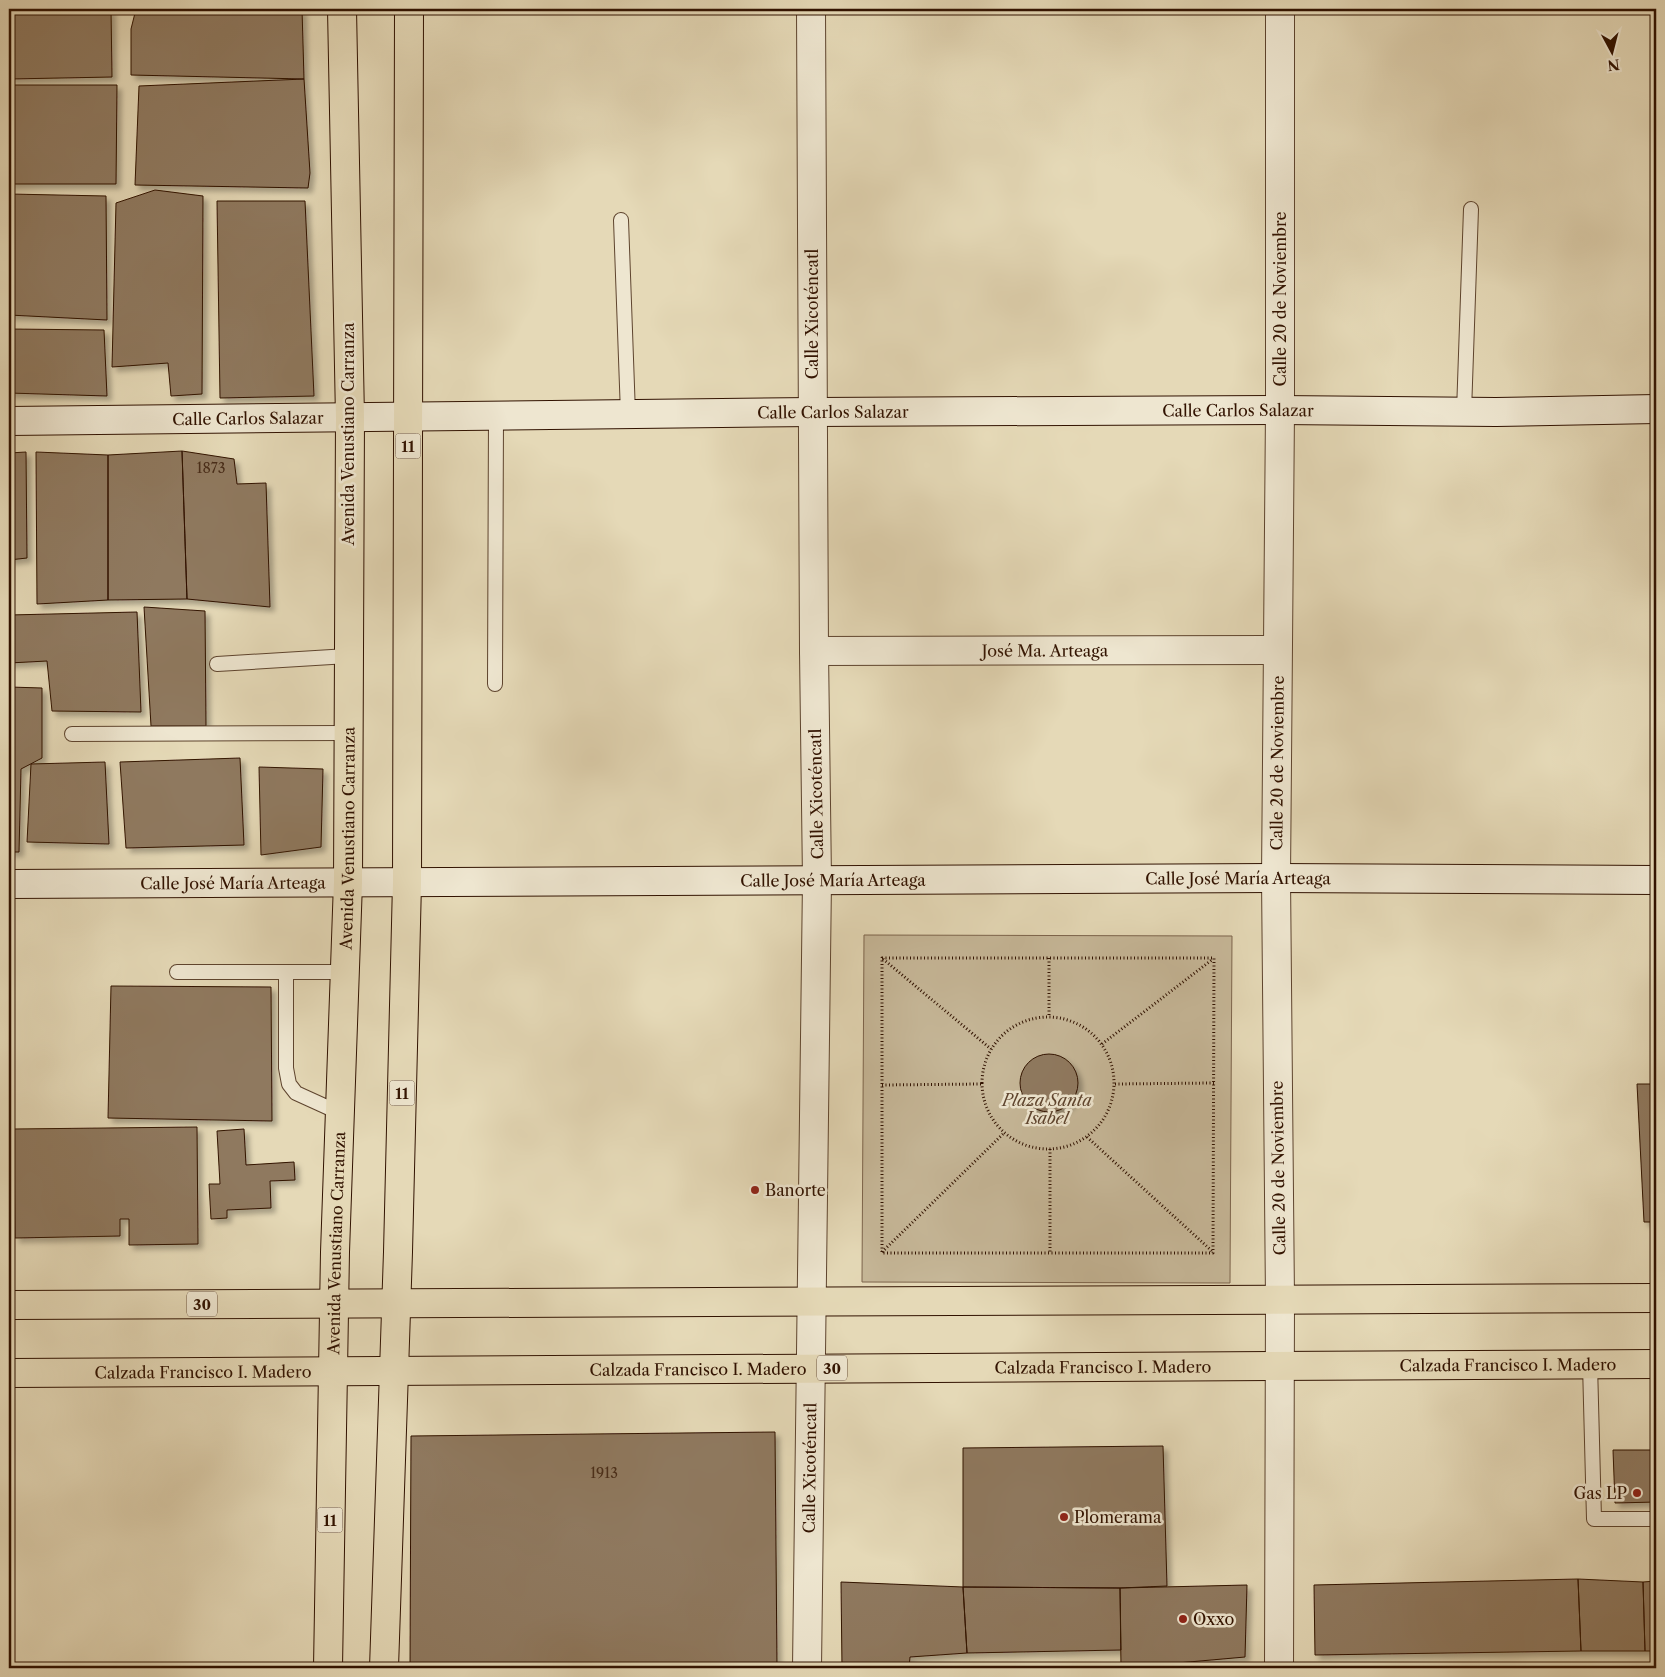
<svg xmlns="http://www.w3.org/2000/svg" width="1665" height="1677" font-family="'Libre Caslon Text',serif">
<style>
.green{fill:#c6b798;stroke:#7c644c}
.building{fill:#8f795f;stroke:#311200;filter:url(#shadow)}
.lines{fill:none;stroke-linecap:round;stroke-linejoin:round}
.lane-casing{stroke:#5e442e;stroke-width:16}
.street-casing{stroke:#5e442e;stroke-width:30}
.secondary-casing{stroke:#311200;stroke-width:30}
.primary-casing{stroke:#311200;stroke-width:30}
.path{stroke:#311200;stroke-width:3;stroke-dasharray:1 2.5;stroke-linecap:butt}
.lane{stroke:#eee6d0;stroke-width:14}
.street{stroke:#eee6d0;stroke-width:28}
.secondary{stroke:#eee6d0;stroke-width:28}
.primary{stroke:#e5d9b7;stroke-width:28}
.poi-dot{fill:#8f2418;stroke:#eee6d0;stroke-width:2}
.labels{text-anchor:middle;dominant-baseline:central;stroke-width:5;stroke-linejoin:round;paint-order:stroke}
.number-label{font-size:14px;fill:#482c18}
.shield{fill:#eee6d0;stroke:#6a523e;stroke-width:1}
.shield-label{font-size:15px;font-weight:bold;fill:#311200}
.street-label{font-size:16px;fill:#311200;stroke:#eee6d0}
.park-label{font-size:16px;font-style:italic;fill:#5e442e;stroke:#eee6d0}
.poi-label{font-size:16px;fill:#311200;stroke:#eee6d0;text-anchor:start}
</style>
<defs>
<filter id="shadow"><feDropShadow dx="4.5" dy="4.5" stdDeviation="2.5" flood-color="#0004"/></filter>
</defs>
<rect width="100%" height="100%" fill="#e5d9b7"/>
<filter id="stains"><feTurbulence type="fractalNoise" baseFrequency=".004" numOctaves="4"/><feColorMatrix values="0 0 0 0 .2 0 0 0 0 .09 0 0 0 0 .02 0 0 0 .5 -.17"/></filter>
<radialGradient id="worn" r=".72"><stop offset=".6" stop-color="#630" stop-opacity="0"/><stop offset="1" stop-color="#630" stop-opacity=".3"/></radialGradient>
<path class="green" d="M864 935 1232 936 1230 1283 862 1282Z"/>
<path class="building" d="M9 9H111L112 77 9 79Z
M136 9H302L304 79 131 75V29Z
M304 79 310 173 308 188 135 185 139 86Z
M9 85H117L116 184H9Z
M155 190 203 196 202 394 171 396 168 363 112 367 116 203Z
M9 194 106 196 107 320 9 315Z
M217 201H305L314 396 220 398Z
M9 329 104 330 107 396 9 393Z
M182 451 234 459 237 484 266 483 270 607 187 599Z
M182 451 187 599 108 600V455Z
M26 452 27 558 9 560V453Z
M36 452 108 455V600L37 604Z
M144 607 205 611 206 726H151Z
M137 612 141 712 52 711 47 661 9 663V615Z
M9 687 42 688V758L21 769 19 852H9Z
M240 758 244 845 126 848 120 762Z
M105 762 109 844 27 842 31 764Z
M259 767 323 769 321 847 261 855Z
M111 986 271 987 272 1121 108 1118Z
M1020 1083a29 29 0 1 1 58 0a29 29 0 1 1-58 0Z
M1637 1084H1656V1222H1644Z
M197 1127 198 1244 129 1245V1219H120V1236L15 1238 14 1129Z
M244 1129 246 1165 294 1162 295 1180 270 1181 271 1208 227 1210V1218L211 1219 209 1184H220L217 1131Z
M775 1432 777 1668H410L411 1436Z
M1163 1446 1167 1586 1120 1588 963 1587V1448Z
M1613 1450H1656V1502L1615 1503Z
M1578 1579 1581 1651 1315 1655 1314 1585Z
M1578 1579 1643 1582 1645 1651H1581Z
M1656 1581V1651H1645L1643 1582Z
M841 1582 963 1587 967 1653 910 1657 909 1668H842Z
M1247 1585 1245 1657 1121 1668 1120 1588Z
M963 1587 1120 1588 1121 1650 967 1653Z"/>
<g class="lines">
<defs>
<path id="lane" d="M621 220 628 414
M1464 412 1471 209
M217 664 348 656
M495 684 496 416
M72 734 348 733
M177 972H344
M286 972V1068L289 1084 296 1093 340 1113
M1590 1364 1594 1519H1656"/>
<g id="street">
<path id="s1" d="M814 651 1277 650"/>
<path id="s2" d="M807 1668 817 880 814 651 811 9"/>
<path id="s3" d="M1279 1668 1280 1300 1276 878 1280 410V9"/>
</g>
<g id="secondary">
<path id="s4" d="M9 421 813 412 1280 410 1496 412 1656 409"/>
<path id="s5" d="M9 884 1276 878 1656 880"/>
</g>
<g id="primary">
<path d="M9 1305 1656 1298"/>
<path id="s6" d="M9 1373 1656 1364"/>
<path id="s7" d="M328 1668 335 1252 348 882 350 418 342 9"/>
<path d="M384 1668 398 1252 407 883 409 9"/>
</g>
</defs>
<use href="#lane" class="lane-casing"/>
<use href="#street" class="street-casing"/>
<use href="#secondary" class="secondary-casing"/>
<use href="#primary" class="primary-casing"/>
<path class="path" d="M882 958H1214L1213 1253H882Z
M1049 958V1016
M883 959 991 1049
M982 1083a66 66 0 1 1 132 0a66 66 0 1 1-132 0Z
M1102 1044 1213 959
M1115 1084 1214 1083
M882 1085 981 1084
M1087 1137 1213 1252
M1050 1149V1253
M882 1252 1004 1133"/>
<use href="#lane" class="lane"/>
<use href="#street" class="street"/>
<use href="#secondary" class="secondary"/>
<use href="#primary" class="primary"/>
</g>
<g class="poi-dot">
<circle cx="755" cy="1190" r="5"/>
<circle cx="1637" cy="1493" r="5"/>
<circle cx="1064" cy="1517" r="5"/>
<circle cx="1183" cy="1619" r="5"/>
</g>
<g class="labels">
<g class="number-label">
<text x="211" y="468">1873</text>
<text x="604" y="1473">1913</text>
</g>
<g class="shield">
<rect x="395.5" y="433.5" width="25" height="25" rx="4"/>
<rect x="389.5" y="1080.5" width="25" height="25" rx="4"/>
<rect x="187" y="1291.5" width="30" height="25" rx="4"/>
<rect x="817" y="1355.5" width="30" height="25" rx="4"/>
<rect x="317.5" y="1507.5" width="25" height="25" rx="4"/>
</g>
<g class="shield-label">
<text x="408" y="446">11</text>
<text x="402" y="1093">11</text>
<text x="202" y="1304">30</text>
<text x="832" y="1368">30</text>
<text x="330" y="1520">11</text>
</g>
<g class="street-label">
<text transform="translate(1280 299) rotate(-90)">Calle 20 de Noviembre</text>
<text transform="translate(812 314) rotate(-90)">Calle Xicoténcatl</text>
<text stroke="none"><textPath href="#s4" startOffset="1229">Calle Carlos Salazar</textPath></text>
<text stroke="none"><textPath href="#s4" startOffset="824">Calle Carlos Salazar</textPath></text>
<text stroke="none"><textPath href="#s4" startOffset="239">Calle Carlos Salazar</textPath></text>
<text transform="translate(348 434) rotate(-90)">Avenida Venustiano Carranza</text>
<text stroke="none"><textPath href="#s1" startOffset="231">José Ma. Arteaga</textPath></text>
<text stroke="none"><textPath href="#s3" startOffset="905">Calle 20 de Noviembre</textPath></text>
<text transform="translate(816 794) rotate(-91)">Calle Xicoténcatl</text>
<text stroke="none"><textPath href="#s7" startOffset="830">Avenida Venustiano Carranza</textPath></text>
<text stroke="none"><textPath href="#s5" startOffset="1229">Calle José María Arteaga</textPath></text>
<text stroke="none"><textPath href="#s5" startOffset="824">Calle José María Arteaga</textPath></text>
<text stroke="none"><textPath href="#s5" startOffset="224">Calle José María Arteaga</textPath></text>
<text transform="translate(1278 1168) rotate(-91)">Calle 20 de Noviembre</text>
<text stroke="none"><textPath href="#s7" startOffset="425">Avenida Venustiano Carranza</textPath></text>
<text stroke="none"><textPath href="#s6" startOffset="1499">Calzada Francisco I. Madero</textPath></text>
<text stroke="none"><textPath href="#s6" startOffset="1094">Calzada Francisco I. Madero</textPath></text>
<text stroke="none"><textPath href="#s6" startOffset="689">Calzada Francisco I. Madero</textPath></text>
<text stroke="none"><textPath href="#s6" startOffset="194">Calzada Francisco I. Madero</textPath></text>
<text stroke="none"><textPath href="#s2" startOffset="200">Calle Xicoténcatl</textPath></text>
</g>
<g class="park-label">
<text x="1047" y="1100">Plaza Santa<tspan x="1047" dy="18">Isabel</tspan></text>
</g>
<g class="poi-label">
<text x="765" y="1190">Banorte</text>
<text x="1627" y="1493" text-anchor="end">Gas LP</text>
<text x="1074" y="1517">Plomerama</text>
<text x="1193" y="1619">Oxxo</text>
</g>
</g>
<rect width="1665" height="1677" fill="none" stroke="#e5d9b7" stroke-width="30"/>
<rect x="10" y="10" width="1645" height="1657" fill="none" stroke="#311200" stroke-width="2.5"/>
<rect x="15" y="15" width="1635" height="1647" fill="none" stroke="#311200"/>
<g transform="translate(1612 52) rotate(173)" stroke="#eee6d0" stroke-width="4" paint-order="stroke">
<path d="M0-4L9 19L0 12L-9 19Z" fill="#311200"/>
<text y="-8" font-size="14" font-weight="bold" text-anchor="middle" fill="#311200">N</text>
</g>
<rect width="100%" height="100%" filter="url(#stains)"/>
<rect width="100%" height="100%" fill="url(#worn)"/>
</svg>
